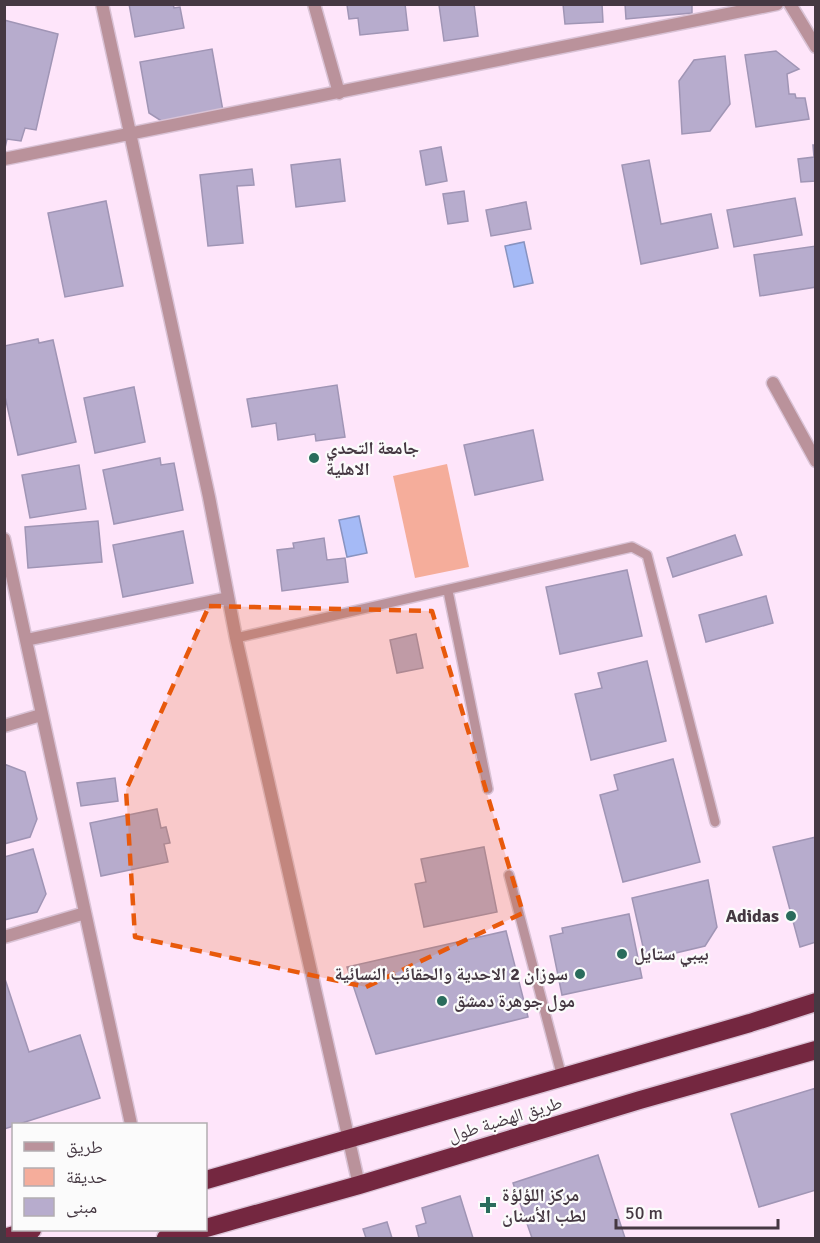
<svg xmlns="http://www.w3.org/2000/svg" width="820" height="1243" font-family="Signika,'Noto Naskh Arabic',sans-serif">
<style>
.green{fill:#f5ad9b}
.water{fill:#a5baf6;stroke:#8893c0;stroke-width:1.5}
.building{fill:#b7accd;stroke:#a095b5;stroke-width:1.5}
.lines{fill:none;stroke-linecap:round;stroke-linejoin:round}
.lane-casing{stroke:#d9c2d5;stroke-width:12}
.street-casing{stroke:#d9c2d5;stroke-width:15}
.highway-casing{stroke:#d9c2d5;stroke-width:21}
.lane{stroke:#ba929b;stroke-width:9}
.street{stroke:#ba929b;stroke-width:12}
.highway{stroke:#742740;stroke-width:18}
.marked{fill:#e8590c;fill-opacity:0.2;stroke:#e8590c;stroke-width:4.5;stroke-dasharray:12 8;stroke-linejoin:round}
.poi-dot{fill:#2a6c5c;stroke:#fbfbfb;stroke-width:2}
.labels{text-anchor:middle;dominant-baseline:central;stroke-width:4.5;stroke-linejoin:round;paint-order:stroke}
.poi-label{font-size:18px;font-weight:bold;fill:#453842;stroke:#fbfbfb;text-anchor:start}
.street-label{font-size:18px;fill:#453842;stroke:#fbfbfb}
</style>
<rect width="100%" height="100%" fill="#fee5fa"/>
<path class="green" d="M447 464 469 567 415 578 393 476Z"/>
<path class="water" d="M524 242 533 283 514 287 505 246Z
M359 516 367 553 347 557 339 520Z"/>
<path class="building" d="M129 4H173L174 8 180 7 184 28 135 37Z
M356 4H405L408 30 360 35 358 18 349 19 347 5Z
M474 4 478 36 444 41 439 5Z
M563 4H602L603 22 565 24Z
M625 4H692V13L626 19Z
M4 20 58 34 36 130 25 128 21 141 7 139 5 148Z
M212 49 223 111 163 122 149 113 140 62Z
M776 51 799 69 787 74 789 94H795L796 98H805L809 119 756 127 745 55Z
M725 56 730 104 710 131 682 134 679 81 694 60Z
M813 145H816V181L801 182 798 159 814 157Z
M441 147 447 181 426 185 420 151Z
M340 159 345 201 296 207 291 165Z
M649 160 661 224 711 214 718 248 641 264 622 165Z
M252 169 254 185 237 186 243 243 208 246 200 175Z
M464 191 468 221 448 224 443 194Z
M795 198 802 235 734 247 727 210Z
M106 201 123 286 65 297 48 213Z
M526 202 531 229 491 236 486 210Z
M816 246V287L760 296 754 255Z
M38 339 39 343 53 340 76 442 18 455 4 392V346Z
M337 385 345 437 316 441 315 434 278 440 276 423 252 427 247 399Z
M134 387 145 442 95 453 84 398Z
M533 430 543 480 475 495 464 445Z
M160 458 161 465 174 463 183 510 114 524 103 470Z
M79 465 86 509 30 518 22 475Z
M98 521 102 562 28 568 25 527Z
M183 531 193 583 123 597 113 545Z
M735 535 742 555 673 577 667 558Z
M324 538 327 560 345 558 348 582 282 591 277 550 294 548 293 543Z
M627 570 642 636 560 654 546 587Z
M766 596 773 623 706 642 699 615Z
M416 634 423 668 397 673 390 640Z
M647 661 666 741 591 760 575 694 602 688 598 673Z
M673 759 700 862 623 882 600 795 618 790 614 775Z
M4 764 25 772 37 819 30 837 4 844Z
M115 778 118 801 81 806 77 783Z
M157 809 161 828 166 827 170 843 164 844 168 862 101 876 90 823Z
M816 837V942L800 947 773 847Z
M484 847 497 912 424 927 415 884 426 882 421 859Z
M33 849 46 894 37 912 4 920V857Z
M708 880 717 927 705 946 646 960 632 898Z
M629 914 642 978 562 995 550 936 563 933 562 928Z
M506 931 528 1017 376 1054 347 967Z
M4 976 29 1052 80 1035 100 1098 19 1124H14V1126L4 1129Z
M816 1088V1190L759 1207 731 1114Z
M598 1155 625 1238H532L513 1183Z
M460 1196 473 1238H419L416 1226 426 1223 422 1208Z
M387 1222 392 1238H366L363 1229Z"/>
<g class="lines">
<defs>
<path id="lane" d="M448 591 488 789
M236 638 632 547 647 555 715 822
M509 875 562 1077"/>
<path id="street" d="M102 4 209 497 236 638 359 1185
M314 4 339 93
M790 4 816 47
M4 159 777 4
M773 383 816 461
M4 539 131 1124
M26 640 228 598
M4 726 41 715
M4 937 85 913"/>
<path id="highway" d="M206 1180 750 1023 816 1002
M206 1228 359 1185 640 1100 816 1050
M4 1238 32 1230
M166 1238 200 1230"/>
</defs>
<use href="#lane" class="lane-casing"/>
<use href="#street" class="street-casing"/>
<use href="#highway" class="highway-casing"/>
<use href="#lane" class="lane"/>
<use href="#street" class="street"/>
<use href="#highway" class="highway"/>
</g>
<path class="marked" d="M209 606 432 611 523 913 366 987 135 937 126 790Z"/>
<g class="poi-dot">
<circle cx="314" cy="458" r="6"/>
<circle cx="791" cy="916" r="6"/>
<circle cx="622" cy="954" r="6"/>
<circle cx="580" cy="974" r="6"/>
<circle cx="442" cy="1001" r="6"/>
<path d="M485 1196h6v6h6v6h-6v6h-6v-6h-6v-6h6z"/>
</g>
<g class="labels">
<g class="poi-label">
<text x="326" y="448">جامعة التحدي<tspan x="326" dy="21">الاهلية</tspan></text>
<text x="779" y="916" text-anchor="end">Adidas</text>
<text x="634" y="954">بيبي ستايل</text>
<text x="568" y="974" text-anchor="end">سوزان 2 الاحدية والحقائب النسائية</text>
<text x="454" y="1001">مول جوهرة دمشق</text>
<text x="502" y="1195">مركز اللؤلؤة<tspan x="502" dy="21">لطب الأسنان</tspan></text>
</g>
<g class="street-label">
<text transform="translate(505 1119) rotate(-17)">طريق الهضبة طول</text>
</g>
</g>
<rect width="820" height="1243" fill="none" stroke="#453842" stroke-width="12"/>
<rect x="12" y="1123" width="195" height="108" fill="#fbfbfb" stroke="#b2adb1" stroke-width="1.5"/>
<rect x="24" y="1142" width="30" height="9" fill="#ba929b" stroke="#b2adb1" stroke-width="1.5"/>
<text x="66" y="1153" font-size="18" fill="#453842">طريق</text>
<rect x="24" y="1168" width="30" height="18" fill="#f5ad9b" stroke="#b2adb1" stroke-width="1.5"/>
<text x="66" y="1183" font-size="18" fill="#453842">حديقة</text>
<rect x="24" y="1198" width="30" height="18" fill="#b7accd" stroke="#b2adb1" stroke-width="1.5"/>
<text x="66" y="1213" font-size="18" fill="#453842">مبنى</text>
<path d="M616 1219v9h162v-9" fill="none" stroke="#453842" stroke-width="3"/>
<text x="625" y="1219" font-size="18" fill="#453842" stroke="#fbfbfb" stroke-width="4.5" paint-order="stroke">50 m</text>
</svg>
